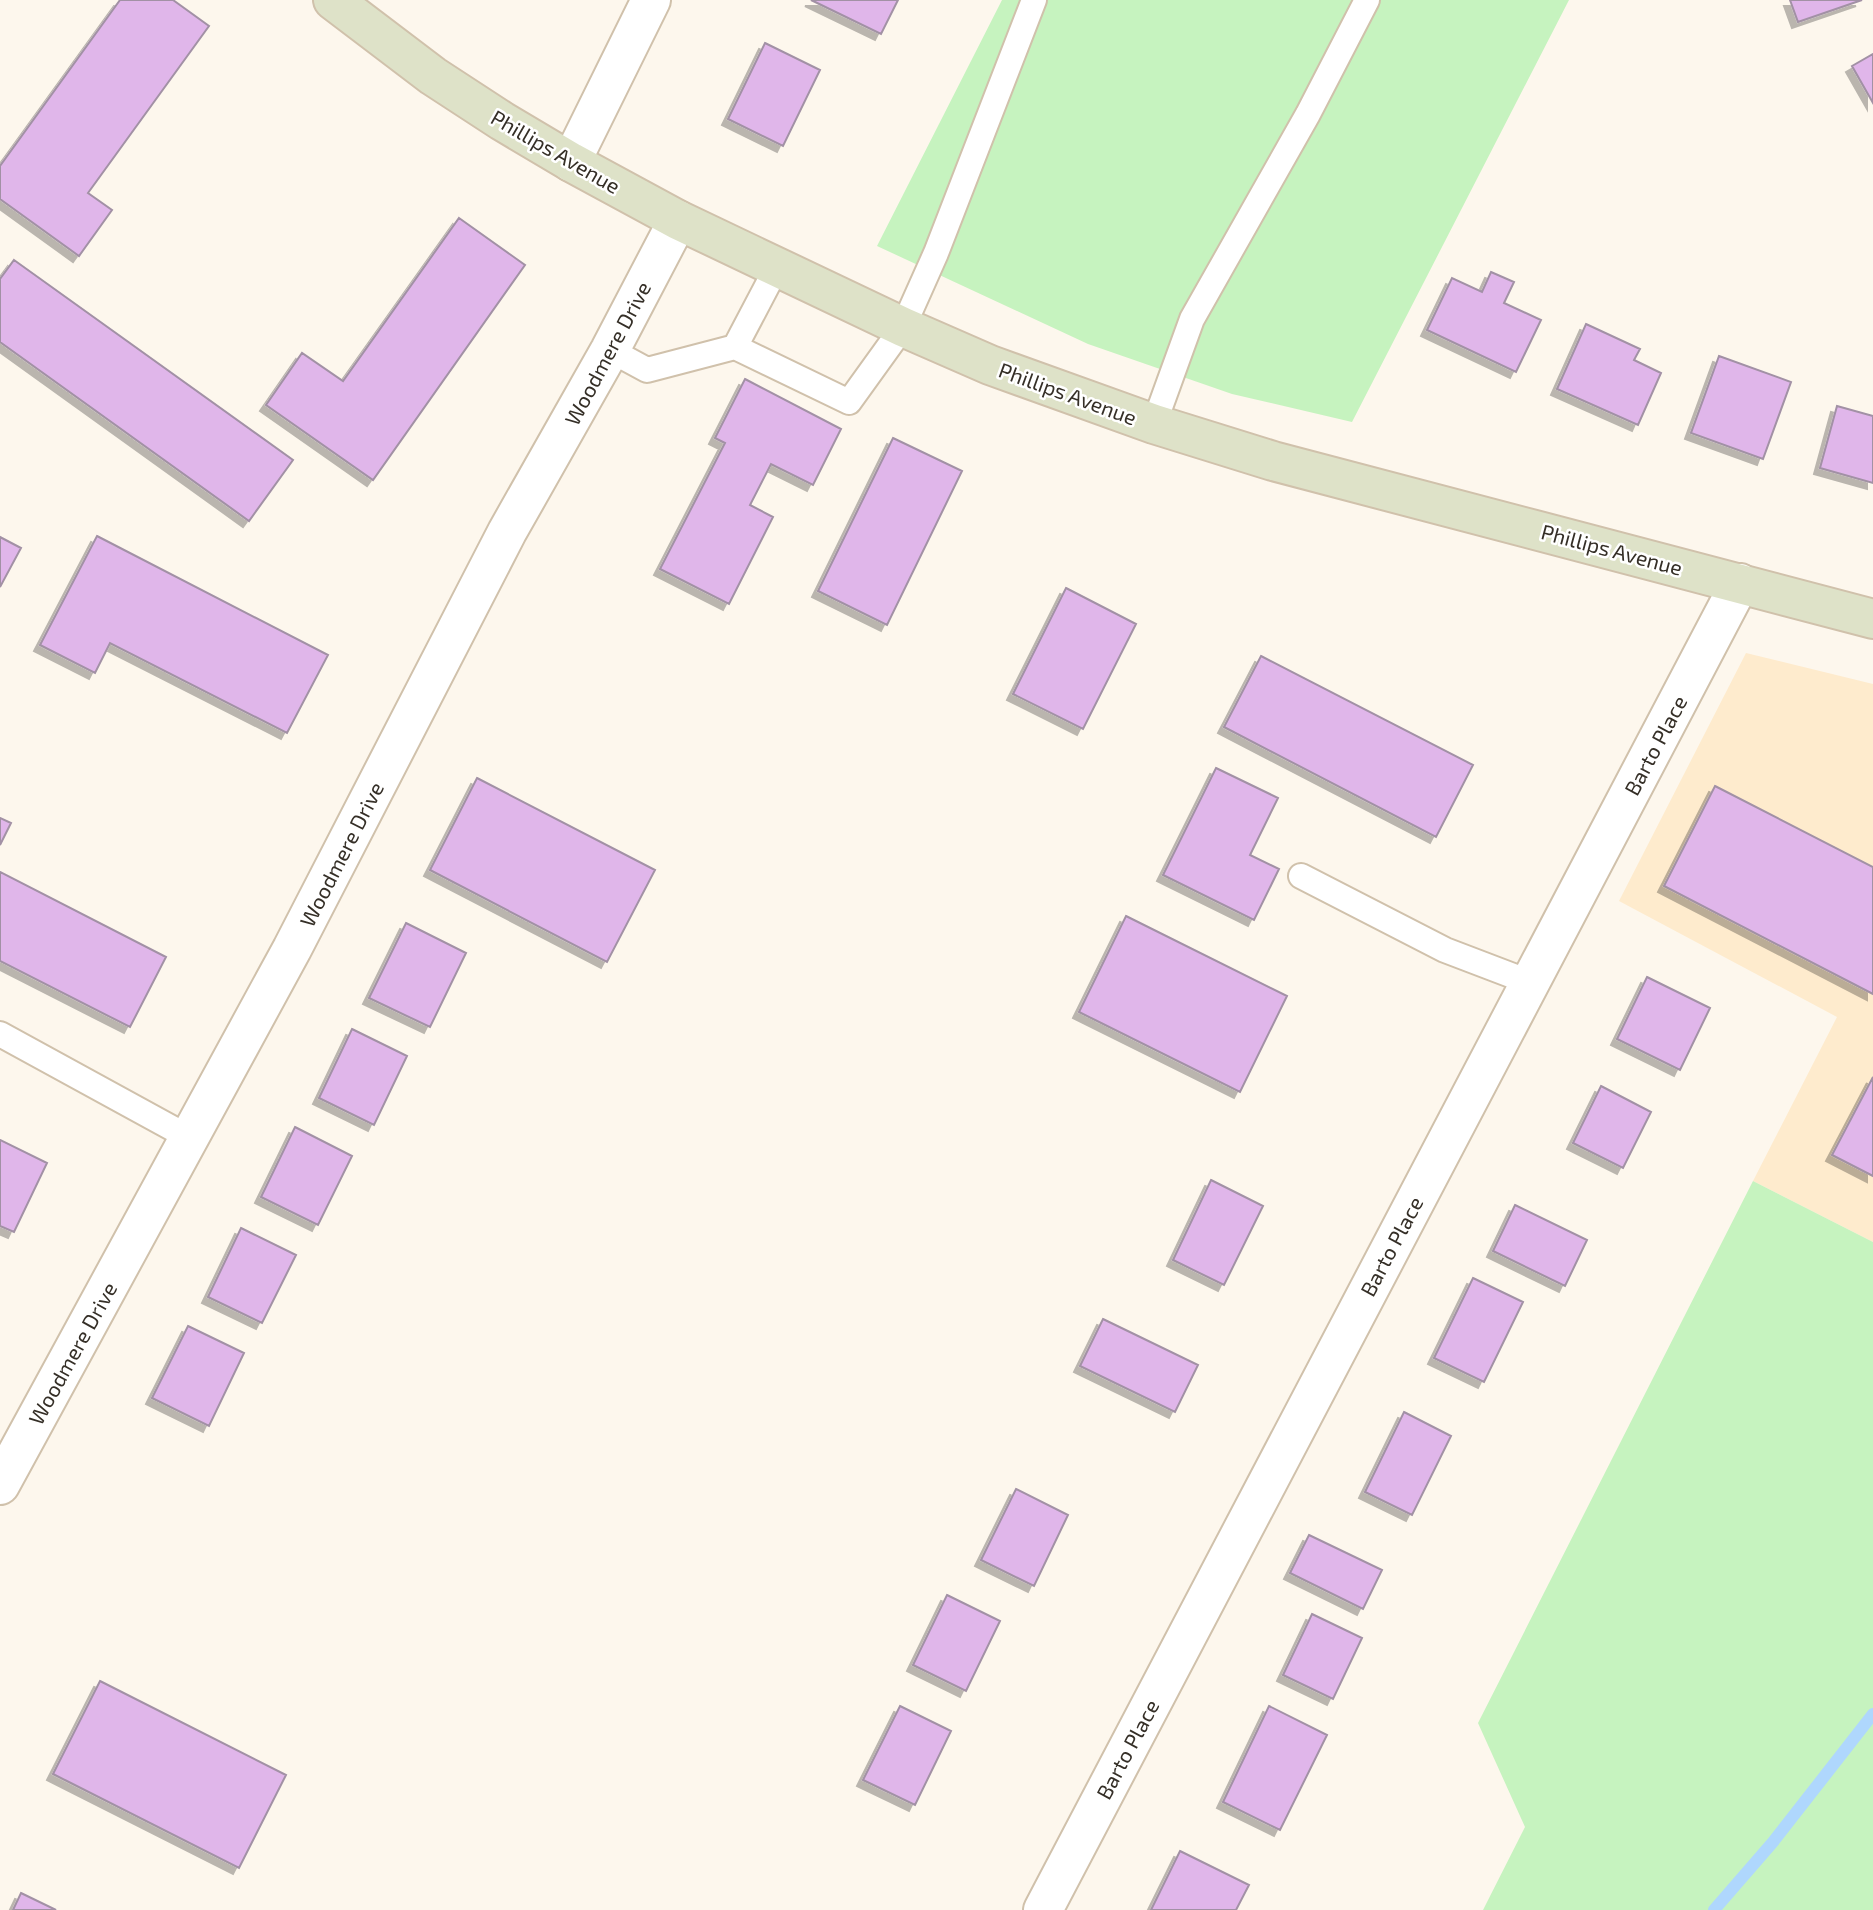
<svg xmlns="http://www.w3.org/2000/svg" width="1873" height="1910" font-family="'Exo 2',sans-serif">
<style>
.built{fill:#feebcd}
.green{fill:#c6f3bf}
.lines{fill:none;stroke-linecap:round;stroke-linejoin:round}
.stream{stroke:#afd7fd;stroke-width:12}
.building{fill:#e0b6ea;stroke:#a291a5;stroke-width:2;filter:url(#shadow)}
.lane-casing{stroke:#d0c1ab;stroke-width:28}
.street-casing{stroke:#d0c1ab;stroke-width:42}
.secondary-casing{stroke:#d0c1ab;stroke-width:42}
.lane{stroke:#fff;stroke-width:24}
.street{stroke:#fff;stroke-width:38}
.secondary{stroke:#dee2c8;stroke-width:38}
.labels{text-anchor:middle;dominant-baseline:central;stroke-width:5;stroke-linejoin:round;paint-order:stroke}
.street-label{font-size:21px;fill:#352f27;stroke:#fff}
</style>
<defs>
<filter id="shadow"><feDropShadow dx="-6" dy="6" stdDeviation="0" flood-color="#0004"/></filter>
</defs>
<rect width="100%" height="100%" fill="#fdf7ed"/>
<path class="built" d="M1746 653 1873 684V1242L1753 1181 1837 1017 1619 901Z"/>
<path class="green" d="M1002 0H1569L1352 422 1232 394 1088 344 877 246Z
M1753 1181 1873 1242V1910H1483L1525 1827 1478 1723Z"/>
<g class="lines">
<path class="stream" d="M1714 1910 1773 1842 1873 1714"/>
</g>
<path class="building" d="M120 0H173L209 26 88 193 112 210 79 256 0 199V166Z
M811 0H898L881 34Z
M1790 0H1862L1798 22Z
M765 43 820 70 783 146 728 119Z
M1873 54V103L1852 66Z
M459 218 525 265 373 480 266 405 302 353 343 381Z
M14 260 293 460 249 521 0 342V279Z
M1491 272 1514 282 1504 303 1541 320 1516 372 1427 330 1452 278 1482 292Z
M1586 324 1640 349 1634 360 1661 373 1638 425 1557 389Z
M1719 356 1791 382 1763 459 1691 433Z
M745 379 841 429 813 485 771 464 750 505 773 517 729 604 660 569 725 443 715 438Z
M1837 406 1873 416V483L1820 468Z
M893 438 962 471 887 625 818 591Z
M97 536 328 655 287 733 110 643 95 673 40 645Z
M0 537 21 548 0 587Z
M1066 588 1136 624 1083 729 1013 694Z
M1261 656 1473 765 1436 837 1224 727Z
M1216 768 1278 798 1250 855 1279 869 1254 920 1163 875Z
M477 778 655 870 607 962 430 870Z
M1715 786 1873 867V994L1664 886Z
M0 818 11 823 0 845Z
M0 872 166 957 130 1027 0 961Z
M1126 916 1287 996 1240 1092 1079 1012Z
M406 923 466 953 430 1027 369 998Z
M1647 977 1710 1008 1680 1070 1617 1039Z
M352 1029 407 1056 374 1125 319 1098Z
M1873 1077V1176L1832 1155Z
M1601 1086 1651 1112 1623 1168 1573 1143Z
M295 1127 352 1156 318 1225 261 1197Z
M0 1140 47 1163 14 1232 0 1226Z
M1211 1180 1263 1206 1224 1285 1173 1260Z
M1515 1205 1587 1240 1565 1286 1493 1251Z
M241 1228 296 1255 262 1323 208 1297Z
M1473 1278 1523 1302 1484 1382 1434 1358Z
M1103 1319 1198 1365 1175 1412 1080 1366Z
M188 1326 244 1353 209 1426 152 1398Z
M1404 1412 1451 1436 1412 1515 1365 1492Z
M1016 1489 1068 1515 1034 1586 981 1560Z
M1309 1535 1382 1570 1363 1609 1290 1573Z
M947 1595 1000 1621 966 1691 913 1665Z
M1312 1614 1362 1638 1333 1699 1283 1675Z
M100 1681 286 1775 239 1868 53 1774Z
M900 1706 951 1731 915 1805 863 1780Z
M1269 1706 1327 1735 1280 1830 1223 1802Z
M1180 1851 1249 1885 1236 1910H1151Z
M21 1893 56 1910H13Z"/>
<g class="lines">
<defs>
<path id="lane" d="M735 347 777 267
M610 350 647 370 735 347 849 402 903 327 936 253 1034 0
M1154 424 1192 319 1308 114 1367 0
M1301 876 1445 950 1529 982
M0 1034 190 1138"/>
<path id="street" d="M571 162 651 0
M0 1485 292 949 507 532 610 350 678 220
M1043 1910 1740 583"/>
<path id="secondary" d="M333 0 433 76 502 121 571 162 678 220 903 327 990 365 1154 424 1273 461 1873 619"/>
</defs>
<use href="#lane" class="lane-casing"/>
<use href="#street" class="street-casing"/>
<use href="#secondary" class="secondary-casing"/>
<use href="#lane" class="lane"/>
<use href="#street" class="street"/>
<use href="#secondary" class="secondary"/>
</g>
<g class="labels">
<g class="street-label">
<text transform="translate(556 151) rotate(30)">Phillips Avenue</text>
<text transform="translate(607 353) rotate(-62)">Woodmere Drive</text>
<text transform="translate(1068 393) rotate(20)">Phillips Avenue</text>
<text transform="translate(1612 549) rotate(15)">Phillips Avenue</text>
<text transform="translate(1655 745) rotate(-62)">Barto Place</text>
<text transform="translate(341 854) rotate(-63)">Woodmere Drive</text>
<text transform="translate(1391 1246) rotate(-62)">Barto Place</text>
<text transform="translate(72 1353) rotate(-61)">Woodmere Drive</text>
<text transform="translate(1127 1749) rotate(-62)">Barto Place</text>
</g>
</g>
</svg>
